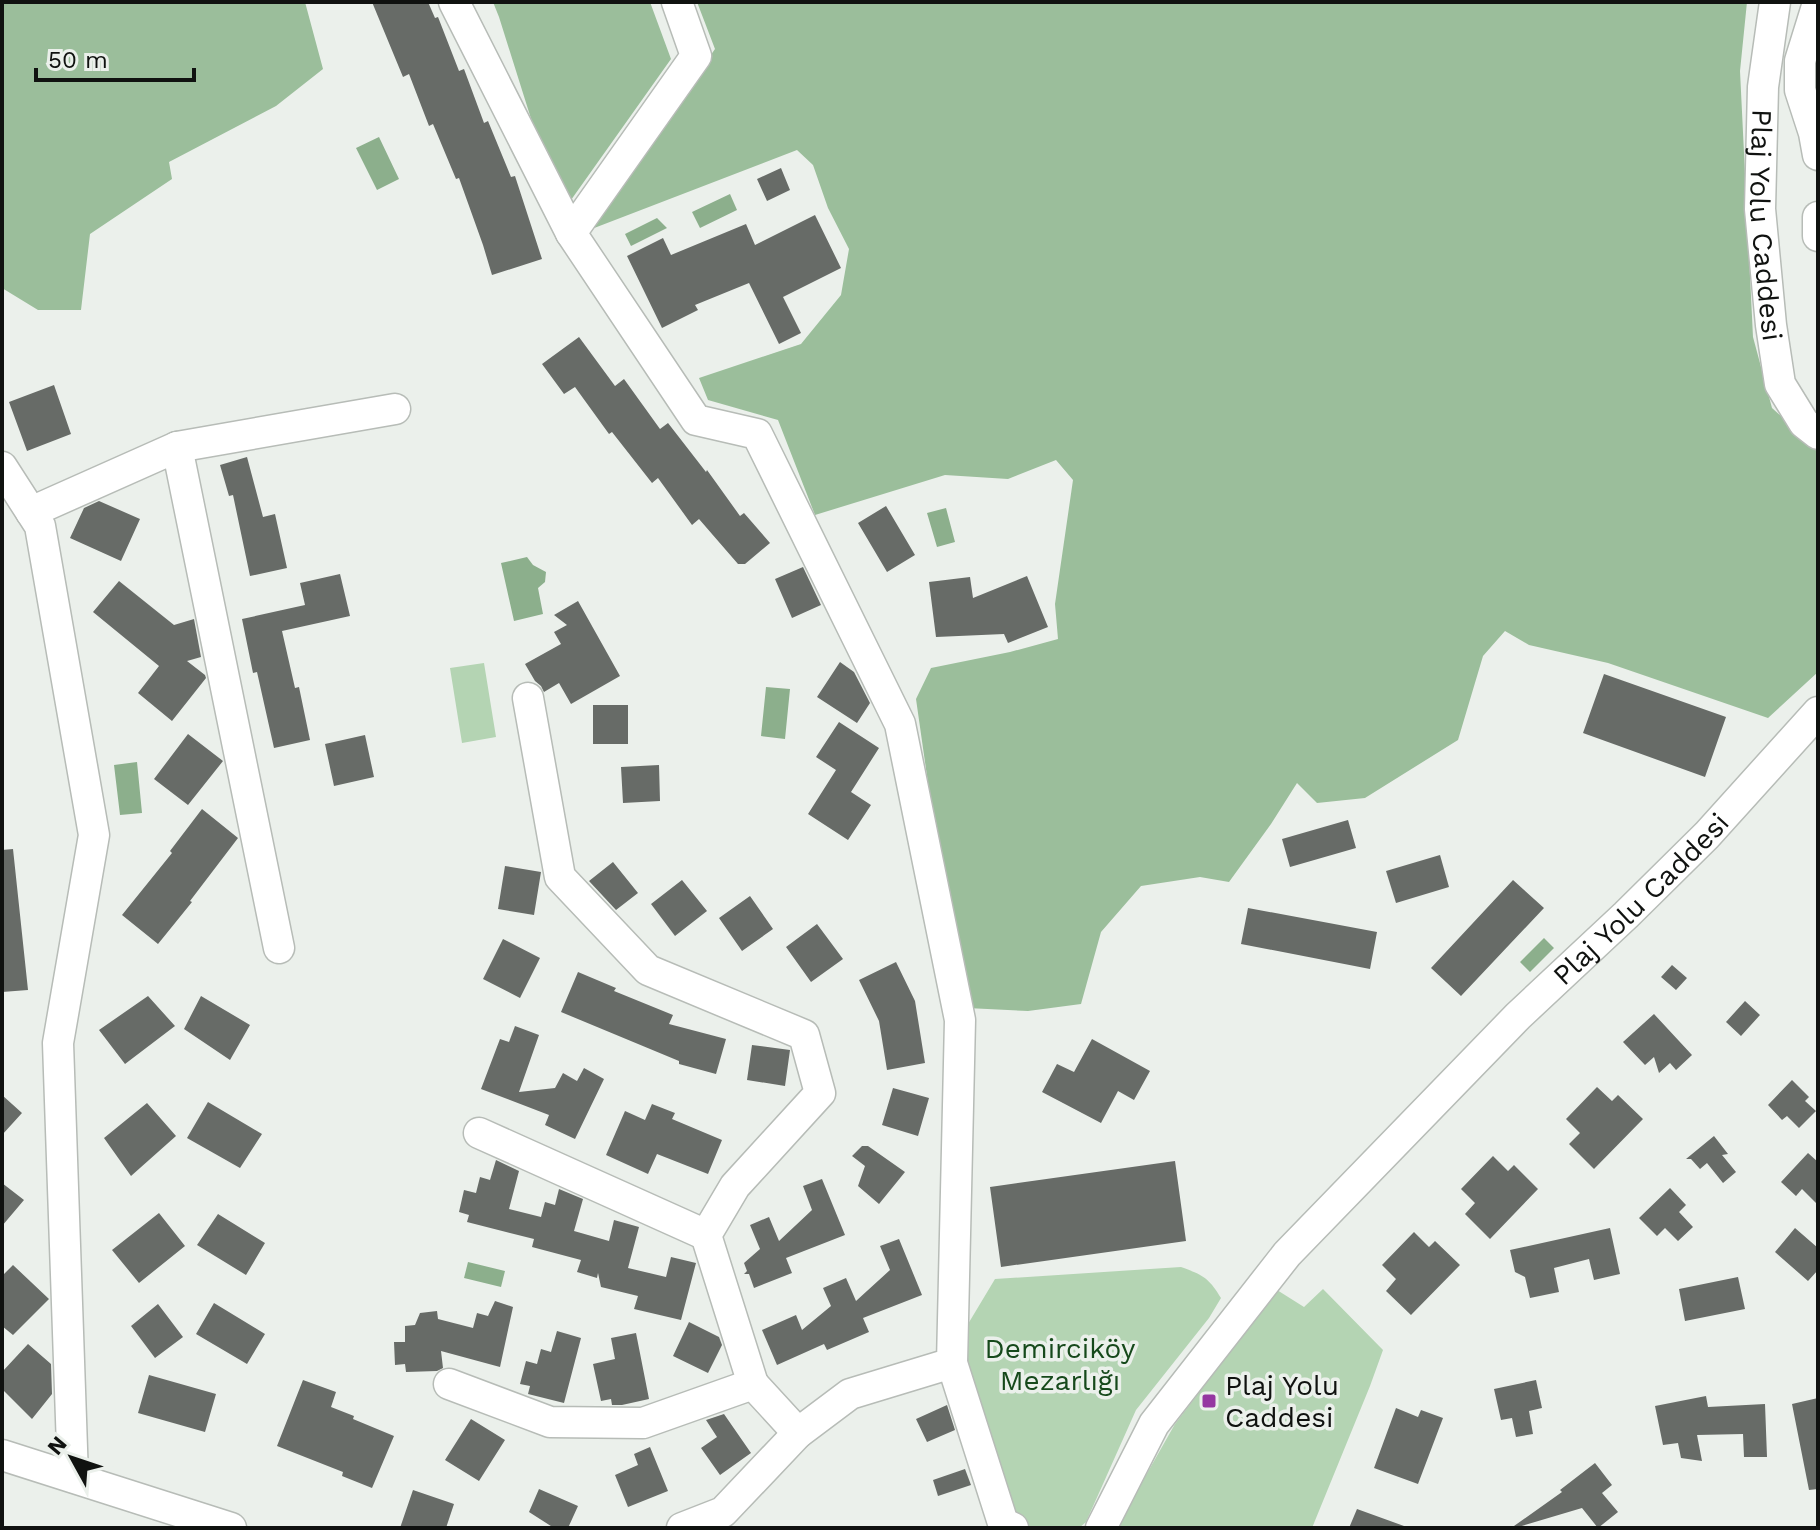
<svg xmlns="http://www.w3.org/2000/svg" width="1820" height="1530" font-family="'Work Sans',sans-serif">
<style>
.green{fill:#b4d4b3}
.forest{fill:#9bbe9b}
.water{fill:#8caf8c}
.building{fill:#676b67}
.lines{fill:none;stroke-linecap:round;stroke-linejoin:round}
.minor-casing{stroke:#b7bcb7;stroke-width:33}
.minor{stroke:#fff;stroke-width:30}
.poi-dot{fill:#9537a1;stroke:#ebf0eb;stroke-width:3}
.labels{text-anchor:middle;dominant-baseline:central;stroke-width:7;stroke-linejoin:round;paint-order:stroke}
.street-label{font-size:28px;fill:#101210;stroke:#ebf0eb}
.park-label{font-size:28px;fill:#16491b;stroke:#ebf0eb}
.poi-label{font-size:28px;fill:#101210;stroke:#ebf0eb;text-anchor:start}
</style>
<rect width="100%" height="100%" fill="#ebf0eb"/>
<path class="green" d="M484 663 496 737 462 743 450 668Z
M1181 1267C1203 1275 1209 1278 1221 1298L1209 1318 1136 1410 1086 1522 1079 1528H1029L1018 1524 959 1339 995 1279Z
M1323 1289 1383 1350 1370 1386 1312 1528H1116L1175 1424 1277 1290 1304 1307Z"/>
<path class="forest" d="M2 2H305L323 69 276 106 169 162 172 179 90 234 81 310H38L2 288Z
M493 2H650L671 59 571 200 533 125 499 17Z
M697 2H1747L1740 71 1753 337 1772 408 1818 449V672L1768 718 1608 663 1529 645 1505 631 1483 656 1458 740 1365 798 1317 803 1297 783 1271 824 1229 882 1200 877 1141 886 1101 932 1081 1004 1028 1011 967 1008 931 804 916 699 931 668 1010 652 1058 639 1055 604 1073 480 1056 460 1008 479 945 475 815 515 778 420 708 400 699 378 801 344 841 295 849 249 828 208 813 165 797 150 589 230 715 49Z"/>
<path class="water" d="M379 137 399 179 377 190 356 148Z
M730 194 737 210 700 228 692 212Z
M657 218 667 228 631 246 625 234Z
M946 508 955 542 937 547 927 513Z
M527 557 533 565 546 572 545 582 538 588 543 614 514 621 501 563Z
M766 687 790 689 785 739 761 736Z
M137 762 142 813 120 815 114 765Z
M1544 938 1554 948 1530 972 1520 962Z
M468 1262 505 1271 501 1287 464 1278Z"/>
<path class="building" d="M372 2H428L435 18 438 17 459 71 464 69 484 123 488 121 511 177 515 176 542 259 492 275 483 245 459 178 456 179 433 124 429 126 409 74 403 77Z
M781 168 790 190 767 201 757 179Z
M815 215 841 268 783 297 801 333 779 344 749 283 695 305 698 310 662 328 627 256 663 238 671 255 746 224 755 245Z
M579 337 615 386 624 379 660 429 668 423 706 472 707 470 740 516 744 513 770 543 745 564H738L699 519 692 525 658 478 652 483 612 432 609 434 575 387 564 394 542 364Z
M54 385 71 434 27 451 9 402Z
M247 457 263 517 275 514 287 568 250 576 233 495 229 496 220 465Z
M99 501 140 519 121 561 70 538 84 508Z
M886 506 915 555 887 572 858 523Z
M803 567 821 605 792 618 775 579Z
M340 574 350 616 282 631 295 688 299 687 310 740 274 748 257 672 253 673 242 619 305 605 300 583Z
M1027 576 1048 627 1008 643 1004 634 936 637 929 582 970 577 973 598Z
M119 581 174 625 194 619 201 657 187 661 205 675 206 678 172 721 138 693 159 666 93 612Z
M578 601 620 676 571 704 559 683 544 692 541 686 535 681 525 664 561 644 554 632 567 625 554 615Z
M840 662 854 672 870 703 857 723 817 697Z
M1604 674 1726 717 1705 777 1583 733Z
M593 705H628V744H593Z
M839 722 879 748 851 792 871 805 848 840 808 814 836 770 816 757Z
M188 734 223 761 188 805 154 779Z
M365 735 374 777 334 786 325 744Z
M659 765 660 801 623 803 621 767Z
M202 809 238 838 190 901 192 902 158 944 122 915 172 853 170 851Z
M1348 820 1356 848 1290 867 1282 839Z
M13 849 28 990 2 992V850Z
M1440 855 1449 887 1396 903 1386 871Z
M613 862 638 893 616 910 589 881Z
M505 866 541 872 534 915 498 909Z
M682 880 707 911 675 936 651 904Z
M1513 880 1544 908 1461 996 1431 968Z
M750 896 773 929 742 951 719 918Z
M1248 908 1377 932 1370 969 1241 944Z
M817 924 843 959 811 982 786 947Z
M503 939 540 958 520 998 483 979Z
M896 962 915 1001 925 1063 887 1070 879 1021 859 980Z
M1672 965 1687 978 1676 990 1661 977Z
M578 972 616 988 614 991 673 1015 669 1024 726 1039 716 1074 679 1064V1061L561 1012Z
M148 996 175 1026 125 1064 99 1030Z
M201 996 250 1025 230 1060 184 1029Z
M1745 1001 1760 1015 1741 1036 1726 1022Z
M1654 1014 1692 1055 1676 1070 1670 1063 1659 1073 1654 1057 1645 1065 1623 1042Z
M515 1026 539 1035 519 1092 555 1088 563 1073 577 1081 584 1068 604 1079 575 1139 545 1125 549 1115 481 1089 500 1039 509 1042Z
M1092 1039 1150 1071 1134 1100 1118 1091 1101 1123 1042 1092 1057 1064 1074 1072Z
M752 1045 790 1050 785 1086 747 1080Z
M1792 1080 1809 1097 1805 1101 1816 1111 1799 1128 1787 1116 1782 1120 1768 1105Z
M1597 1087 1612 1101 1618 1095 1643 1119 1594 1169 1569 1144 1580 1133 1566 1119Z
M893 1088 929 1098 918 1136 882 1125Z
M2 1095 22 1113 2 1135Z
M208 1102 262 1134 240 1168 187 1138Z
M147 1103 176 1136 131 1176 104 1138Z
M652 1104 675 1113 672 1119 722 1140 708 1174 657 1154 648 1174 606 1155 625 1111 645 1120Z
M1714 1136 1728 1154 1722 1155 1736 1172 1723 1183 1707 1163 1700 1169 1691 1159H1686Z
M862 1146H868L905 1172 879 1204 858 1186 865 1166 852 1156Z
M1808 1153 1818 1162V1205L1802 1189 1796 1196 1781 1182Z
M1493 1156 1508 1171 1514 1165 1538 1189 1490 1239 1465 1214 1475 1203 1461 1189Z
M496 1160 519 1171 509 1209 541 1217 545 1202 555 1205 559 1189 583 1199 574 1231 609 1241 614 1220 639 1227 628 1268 666 1277 671 1257 696 1263 681 1320 634 1309 638 1296 601 1287 598 1273 597 1278 577 1272 581 1260 532 1247 534 1239 467 1222 469 1215 459 1212 464 1190 476 1193 480 1177 490 1180Z
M1175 1161 1186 1241 1001 1267 990 1187Z
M822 1179 845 1235 786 1258 792 1273 754 1288 749 1274H744L747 1271 744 1263 760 1249 750 1225 769 1217 779 1241 812 1210 803 1186Z
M2 1183 24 1200 2 1226Z
M1670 1188 1686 1205 1679 1212 1693 1227 1678 1241 1665 1228 1657 1236 1639 1218Z
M159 1213 185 1246 139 1283 112 1250Z
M218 1214 265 1243 246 1275 197 1245Z
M1610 1228 1620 1274 1594 1280 1589 1259 1554 1268 1559 1292 1530 1298 1525 1277 1515 1272 1510 1250Z
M1795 1228 1818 1248V1270L1808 1281 1775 1252Z
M1414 1232 1429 1247 1435 1241 1460 1265 1411 1315 1386 1291 1396 1279 1382 1265Z
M899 1239 922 1295 863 1318 869 1332 827 1350 824 1344 777 1365 762 1330 796 1315 802 1330 831 1306 823 1288 846 1278 856 1301 890 1270 880 1246Z
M13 1265 49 1299 13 1335 2 1326V1276Z
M1738 1277 1745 1309 1685 1321 1679 1289Z
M495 1301 513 1307 500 1367 441 1351 443 1368 437 1371 406 1372 405 1364 395 1365 394 1342H405V1326L415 1325 420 1313 437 1311 438 1319 473 1328 477 1313 488 1316Z
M214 1303 265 1334 247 1364 196 1334Z
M158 1304 183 1337 155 1358 131 1326Z
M689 1322 719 1337 722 1345 708 1373 673 1356Z
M557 1331 581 1338 564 1403 528 1394 530 1386 520 1384 526 1361 537 1364 541 1349 551 1352Z
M636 1333 649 1399 622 1405H612L611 1399 601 1401 593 1364 615 1359 611 1338Z
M28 1344 51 1364 52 1394 32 1419 2 1389V1372Z
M149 1375 216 1394 205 1432 138 1413Z
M303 1380 336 1392 331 1407 354 1416 353 1419 394 1436 372 1488 342 1476 343 1472 277 1446Z
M1536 1380 1542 1408 1529 1411 1533 1434 1516 1437 1512 1418 1501 1420 1494 1389Z
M1706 1396 1708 1407 1765 1404 1767 1457H1744L1743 1434 1697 1435 1702 1461 1681 1458 1678 1443 1663 1445 1655 1406Z
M1818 1398V1489L1809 1490 1792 1404Z
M947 1405 955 1430 927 1442 916 1419Z
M1396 1408 1418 1417 1421 1410 1443 1418 1418 1484 1374 1468Z
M724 1414 751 1453 720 1475 701 1448 717 1437 706 1420Z
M471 1419 505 1440 479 1481 445 1460Z
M650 1447 668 1491 628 1507 615 1475 638 1465 634 1454Z
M1595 1463 1612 1485 1602 1493 1618 1512 1598 1528 1582 1508 1515 1528 1514 1526 1562 1492 1560 1490Z
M965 1469 971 1485 938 1496 933 1480Z
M539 1489 578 1506 568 1528H554L529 1512Z
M413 1490 454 1504 446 1528H400Z
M1357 1509 1404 1526V1528H1349Z"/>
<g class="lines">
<defs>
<g id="minor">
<path d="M454 2 571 233 696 420 757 434 900 724 960 1020 952 1363 850 1394 798 1433 723 1512 682 1528"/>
<path id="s1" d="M1775 2 1763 87 1760 209 1771 325 1780 384 1804 423 1818 434"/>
<path d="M1818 3 1800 61V90L1814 133 1818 155"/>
<path d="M1818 217V236"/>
<path d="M571 233 696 56 677 2"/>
<path d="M177 447 395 409"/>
<path d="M2 467 40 526 94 835 58 1043 73 1477"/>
<path d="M31 512 177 447 279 948"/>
<path d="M528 698 560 877 648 970 804 1035 820 1093 735 1186 706 1235 753 1384"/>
<path d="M479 1133 706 1235"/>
<path d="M952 1363 1003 1523 1013 1528"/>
<path d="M449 1384 550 1422 643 1423 753 1384 798 1433"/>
<path d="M2 1455 231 1528"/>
<path id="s2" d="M1101 1528 1154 1424 1287 1254 1518 1016 1626 915 1707 835 1818 712"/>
</g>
</defs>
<use href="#minor" class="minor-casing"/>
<use href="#minor" class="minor"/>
</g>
<rect class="poi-dot" x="1201" y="1393" width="16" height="16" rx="4"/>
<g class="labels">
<g class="street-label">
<text stroke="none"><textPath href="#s1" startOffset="224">Plaj Yolu Caddesi</textPath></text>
<text stroke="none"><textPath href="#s2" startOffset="834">Plaj Yolu Caddesi</textPath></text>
</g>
<g class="park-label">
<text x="1060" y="1348">Demirciköy<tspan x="1060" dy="32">Mezarlığı</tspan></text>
</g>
<g class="poi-label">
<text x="1225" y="1385">Plaj Yolu<tspan x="1225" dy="32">Caddesi</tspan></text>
</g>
</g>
<rect width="1820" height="1530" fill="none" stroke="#101210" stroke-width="8"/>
<g transform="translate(72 1458) rotate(310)" stroke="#ebf0eb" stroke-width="6" paint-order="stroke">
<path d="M0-6L14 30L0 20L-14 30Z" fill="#101210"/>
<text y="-12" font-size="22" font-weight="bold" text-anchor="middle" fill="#101210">N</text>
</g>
<path d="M36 68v12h158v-12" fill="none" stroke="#101210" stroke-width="4"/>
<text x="48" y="68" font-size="24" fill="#101210" stroke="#ebf0eb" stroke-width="6" paint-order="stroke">50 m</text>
</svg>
